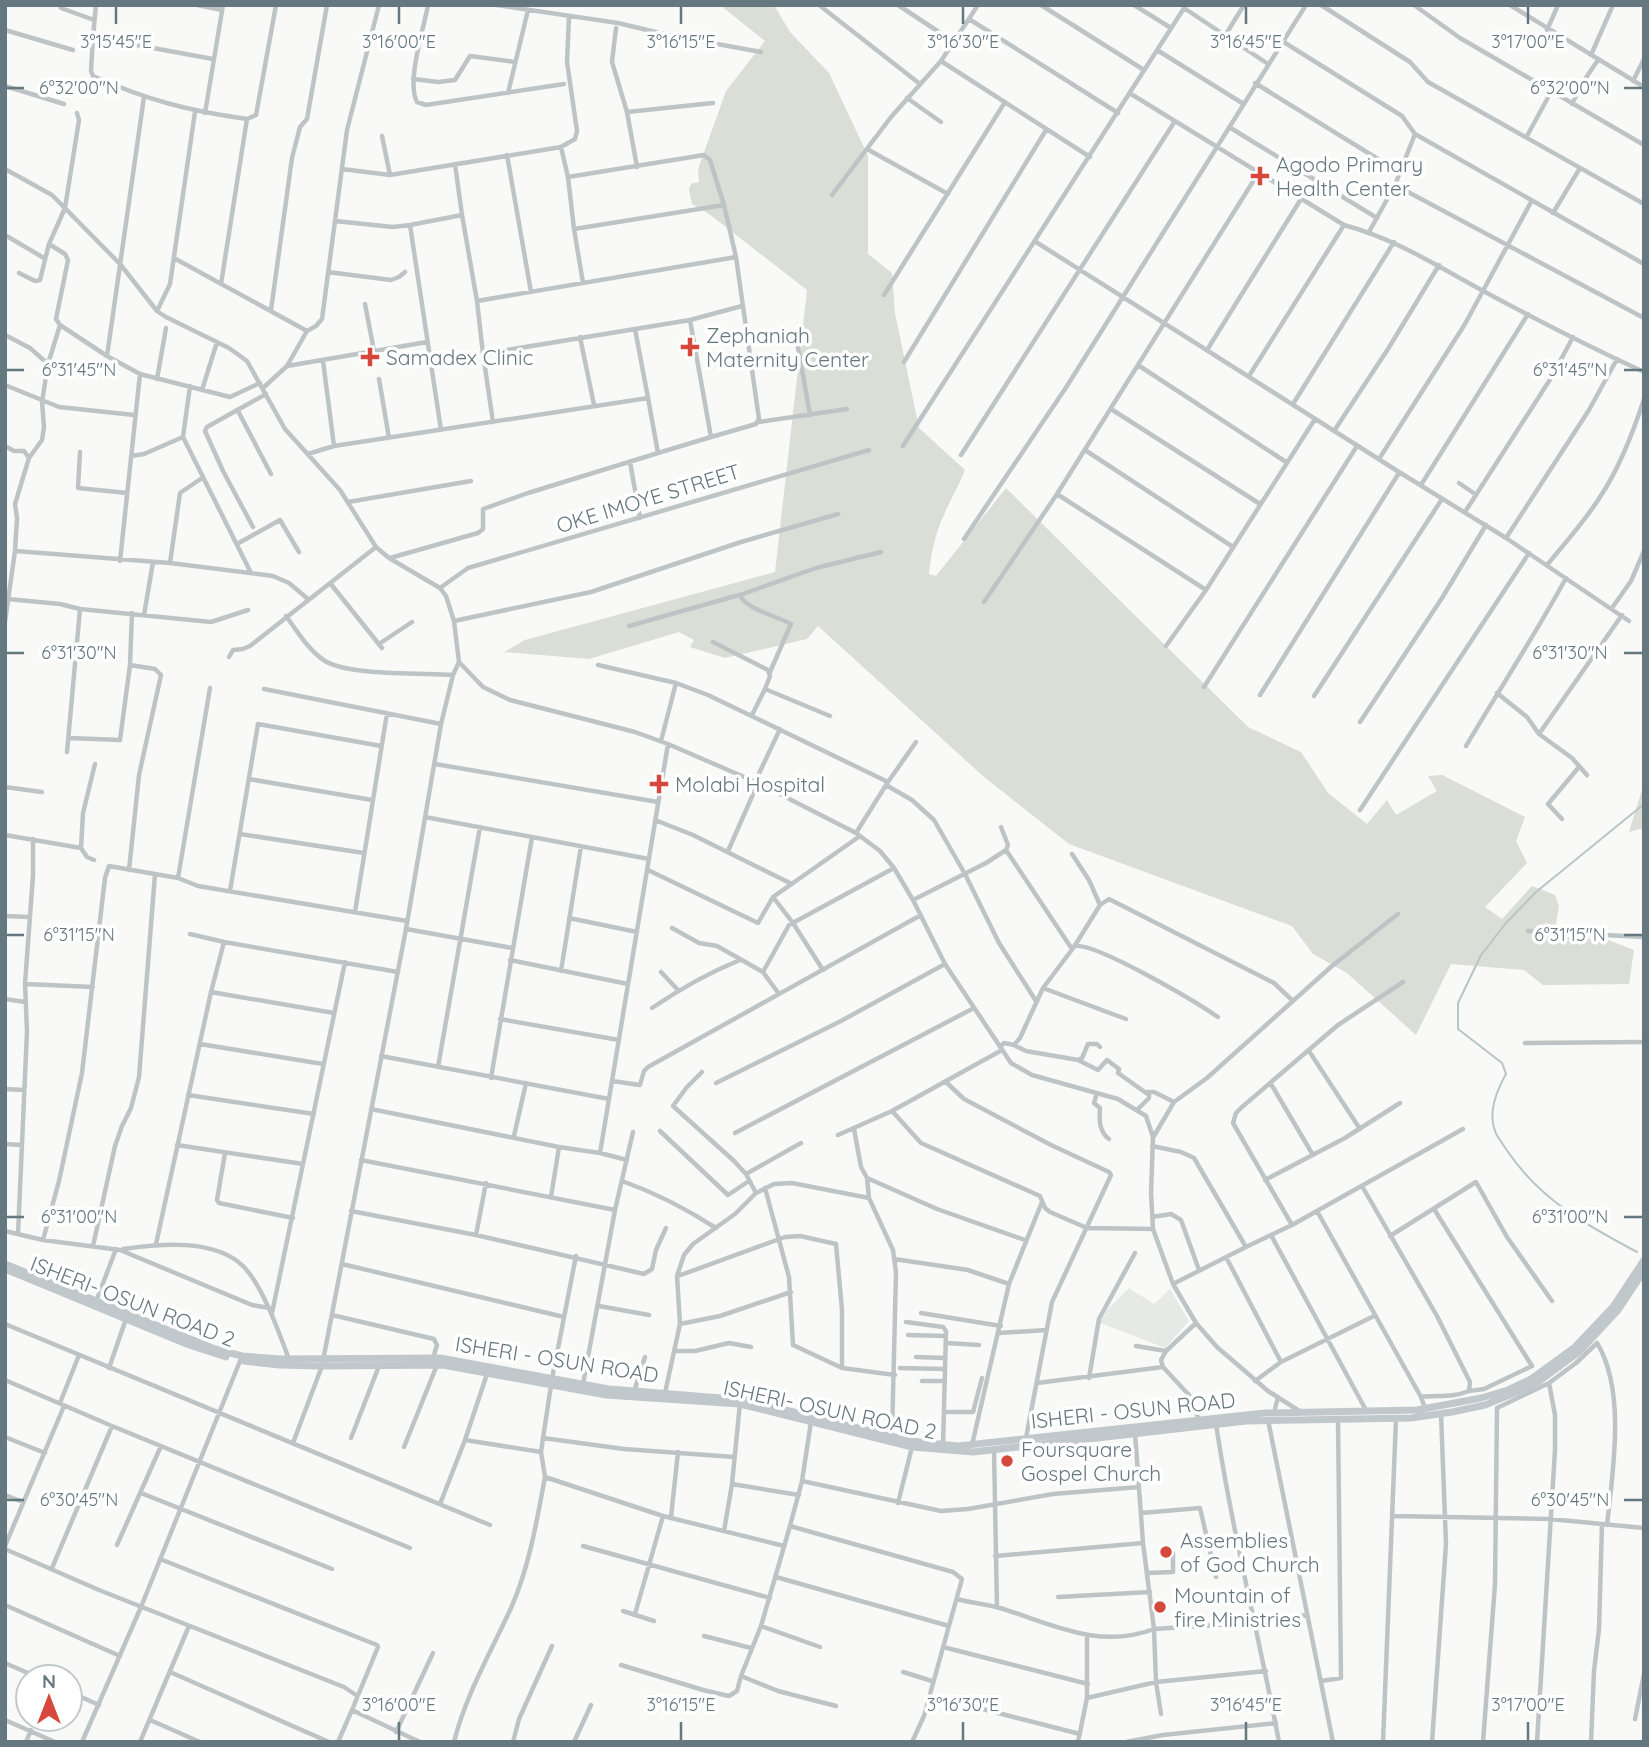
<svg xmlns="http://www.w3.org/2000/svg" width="1649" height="1747" font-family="Quicksand,sans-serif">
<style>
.built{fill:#e7e9e7}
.green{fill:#daded6}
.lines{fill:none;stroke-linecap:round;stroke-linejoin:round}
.stream{stroke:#b8c5c7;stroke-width:2}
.minor{stroke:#bec4c6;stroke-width:4.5}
.secondary{stroke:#c0c8cb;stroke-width:7}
.ticks{fill:none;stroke:#66787f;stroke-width:2.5}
.poi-dot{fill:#d6483b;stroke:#fff;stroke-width:2.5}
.labels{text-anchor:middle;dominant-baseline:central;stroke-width:7;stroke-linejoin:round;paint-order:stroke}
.poi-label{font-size:21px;fill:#66787f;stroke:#fff;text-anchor:start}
.street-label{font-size:21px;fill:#66787f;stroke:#fff}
.ticks-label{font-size:18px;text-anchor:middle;fill:#66787f;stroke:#fff;stroke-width:7;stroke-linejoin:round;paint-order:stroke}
</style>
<rect width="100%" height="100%" fill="#f9f9f7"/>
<path class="built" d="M1129 1288 1154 1304 1170 1289 1189 1321 1165 1348 1100 1323 1107 1310Z"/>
<path class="green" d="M720 5H774L790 32 829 73 868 156V254L892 273 895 313 919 428 965 470C959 486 950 500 944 515 935 533 931 555 929 574L936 576 1006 488 1248 727 1301 752 1328 793 1367 824 1387 800 1396 815 1437 791 1428 776 1442 775 1525 817 1516 841 1527 863 1485 907 1502 919 1532 886 1555 895 1559 906 1554 936 1608 940 1634 950 1629 984 1543 985 1524 970 1451 964 1416 1035 1347 973 1313 954 1292 926 1069 844 984 777 818 626 807 639 725 658 690 647 694 640 679 632 589 659 504 652 525 640 775 572 807 290 709 214 692 204 689 189 691 184 699 182 698 169 726 91 765 41Z
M1644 783V828L1629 832Z"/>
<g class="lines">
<path class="stream" d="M1637 1252C1586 1225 1539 1199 1506 1149 1503 1144 1497 1137 1495 1131 1488 1113 1497 1090 1506 1074L1502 1063 1458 1029V1003L1481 955 1506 923 1536 892 1644 804"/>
<path class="minor" d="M60 5 61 8 94 20
M96 5 93 37 213 59
M197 5 222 10
M428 5C424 28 406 82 417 102L426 105 564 84
M496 5 618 23 668 35 761 52
M819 5 920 84
M898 5 954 42
M1041 5 1144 70
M1134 5 1171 28
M1321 5 1410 62 1428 82 1644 204
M1414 5 1460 38 1644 145
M1510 5 1644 87
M1184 8 1268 64
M969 19 1118 113
M616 28 612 62 627 112 637 167
M5 30 73 50
M1547 30 1558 5
M1226 34 1244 5
M93 37 91 71 93 76C147 100 189 111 247 119
M1282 41 1402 116 1415 134 1644 264
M1157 50 1242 103
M1591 55 1613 5
M941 61 1090 157
M413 79 438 82 455 80 470 56 515 62
M1633 81 1644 59
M1255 83 1399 172
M5 86 64 104
M508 93 528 10
M1131 94 1344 225C1396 239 1439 267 1485 292 1537 320 1590 347 1644 372
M907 98 941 122
M1572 104 1583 82 1598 60
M627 112 713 103
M205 113 223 5
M247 119 256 115 276 5
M1229 127 1377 218
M382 136 390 175
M1527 136 1551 92
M561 147 568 177 574 229 724 205 736 257
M867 149 948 194
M507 155 531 292
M455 164 462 215
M5 169 52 195 120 264 157 311 166 317 229 348 247 361 285 429 340 490 376 547 389 558 440 588 446 596 454 621 459 662 483 687 510 700 635 732 668 744 758 783 856 833 880 851 894 868 913 900 945 964 1011 1063 1032 1075 1118 1099 1146 1116 1153 1137 1151 1193 1153 1229 1173 1284 1196 1323 1217 1347 1268 1391 1301 1412
M342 169 390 175 561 147 575 139 577 131 567 62 569 17
M568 177 704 155 710 160 724 205
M1395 185 1644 318
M832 195 891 117 941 61 978 5
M1553 213 1580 168
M335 221 393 227 410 225
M574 229 583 283
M1369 232 1395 185 1415 134
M5 235 44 258
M1036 242 1399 472 1506 538 1629 621
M736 257 759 419 756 424 711 437 690 320 483 354 477 301Z
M174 258 307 331
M328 272 391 280 399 277 405 272
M19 273 35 281 40 280 49 244
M221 284 247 119
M884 295 1005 102
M365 304 374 351
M271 310 292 158 300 127 307 119 327 5
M157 311 170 284 195 112
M690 320 742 306
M60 325 107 356 140 374 230 397 260 383
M635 329 648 398
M307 331 316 326 322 319 347 130 379 5
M5 335 30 348 48 364
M796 336 810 415
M580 337 594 405
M1207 350 1301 199
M483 354 493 422
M107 356 144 97
M323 361 334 446
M904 362 1046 130
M1138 365 1286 462
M287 366 307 331
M1249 376 1344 225
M157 379 166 328
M379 379 389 438
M5 385 59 407 134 415
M263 388 287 366 427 342
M202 390 217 342
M1293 404 1394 242
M1111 409 1260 504
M238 411 271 474
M759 422 847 409
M441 430 410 225 462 215 477 301
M1334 431 1388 349 1439 265
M183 437 251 573
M5 446 14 451H24L29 458
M903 446 1186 5
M1085 450 1233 547
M80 452 78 488 127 493
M658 453 711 437
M308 454 334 446 648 398 658 453 528 493 483 509V529L478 533 390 558
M961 455 1175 121
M131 456 144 454 183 437 190 386
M1379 459 1465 324 1531 202
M630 462 640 518
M1459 483 1475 494
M1421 485 1528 314
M1057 494 1206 590
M348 502 471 481
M1465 512 1551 378 1573 337
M253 527 223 471 205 431 207 427 266 394
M1506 538 1589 410 1617 359
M964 539 1067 386 1306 5
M237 544 280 520 299 552
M15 551 170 563 273 576 289 583 308 599
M120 561 140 374
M170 563 180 493 202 478
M1547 565C1565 543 1585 521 1600 497 1620 467 1633 433 1644 399
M330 583 382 648
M440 588 468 568 869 450
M8 599 60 604 80 609 211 622 248 610
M984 602 1057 494 1259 172
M1612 608 1631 581 1644 551
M144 615 153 562
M286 616C297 631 309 651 325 661 351 676 421 673 453 675
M454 621 591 592 741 542 838 514
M5 622 15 551 17 518 15 504 29 458 42 440 44 427 42 402 48 364 60 325 56 319 68 260 65 254 49 244 65 208 79 120 77 113
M629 626 739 595
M713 642 768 670 770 676 765 689
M379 644 412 622
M1166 646 1206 590 1315 419
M229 657 233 650 243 649 250 646 376 547
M598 665 676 683 708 695 888 782 886 785 912 800 934 820 965 874 999 943 1036 1001
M770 672 791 624C777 616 745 609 740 595L816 568 881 552
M1204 687 1357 446
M264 689 441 724
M1497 693 1527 717 1539 734 1572 758 1587 775
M1260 695 1399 473
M1314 696 1442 499
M752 715 765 689 830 716
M1360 722 1442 598 1486 525
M1539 734 1622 615
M69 738 120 740 130 665 132 613
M661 741 676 683
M1466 746C1499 690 1535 635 1566 578
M67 752 80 609
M435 764 658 802
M249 779 372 800
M755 782 780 729
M888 782 916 742
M5 787 42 792
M1360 810 1529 553
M425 817 649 859
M1562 819 1548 804 1579 767
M655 820 693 835 792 884
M1001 827 1008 845 1006 850 1072 949
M856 833 886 785
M240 834 364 853
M5 835 81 848 87 857 94 860
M81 848 83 813 95 764
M728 851 758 783
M1072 854 1089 880 1100 905
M129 870 139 775 161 675 155 669 130 665
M648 870 758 923 773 897 860 836
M178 878 210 688
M230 891 258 724 381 746
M773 897 793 923 823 970
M913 900 986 863 1006 850
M355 912 387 713
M5 916 29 917
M569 918 637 932
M672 928 699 943 717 946 763 972 779 994
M406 929 512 948
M1528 931 1644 937
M190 934 224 942
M1075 946C1097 943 1196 1002 1218 1017
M510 960 628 984
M561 971 581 846
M661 972 678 990
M763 972 789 925 894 868
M25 984 93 987
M1043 988 1126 1019
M211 992 334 1013
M5 999 25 1002
M652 1008C680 989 708 973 740 960
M500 1019 619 1040
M1525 1043 1644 1042
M200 1044 323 1064
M1014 1045 1026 1051 1078 1060 1098 1070 1107 1060 1119 1069 1118 1073 1149 1095V1098L1138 1109
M1000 1047 1004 1043 1014 1045 1020 1038 1043 988 1074 947 1100 905 1109 899 1274 983 1293 1001
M1309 1051 1360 1129
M381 1056 609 1099
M1078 1060 1082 1058 1088 1044H1097L1100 1047
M438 1067 480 827
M702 1072 687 1087 673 1106 734 1161 746 1174 756 1193
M491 1078 532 837
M612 1081 640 1085 644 1071 648 1067 921 915
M946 1082 964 1099 1051 1145 1109 1172 1111 1175 1052 1302 1026 1438
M716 1083 841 1021 945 964
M1271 1084 1313 1155
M5 1089 23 1090
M1147 1092H1154L1174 1102
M1097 1093 1094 1103 1100 1108C1099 1119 1099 1132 1109 1139
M188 1095 314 1114
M371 1109 559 1147 600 1153 627 1160
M892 1111 921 1143 1040 1196 1045 1208 1050 1212 1087 1228 1153 1229
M854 1129 861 1167 867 1178 937 1209 1025 1240
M660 1131 728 1195 749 1181
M735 1133 974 1008
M838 1135 892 1111 1002 1050
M514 1136 526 1083
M1154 1136 1174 1102 1207 1078 1332 966 1398 914
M5 1144 21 1145
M177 1145 303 1164
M1152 1146 1181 1152 1194 1158 1246 1247 1292 1225 1463 1129
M225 1153 217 1200 219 1203 293 1218
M600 1153 668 744
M361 1160 615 1210
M746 1174 801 1143
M867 1178 869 1198
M1265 1180 1345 1138 1400 1103
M622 1181C656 1193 685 1208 716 1228
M1362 1186 1437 1316 1470 1382 1469 1391C1452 1398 1438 1395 1421 1397
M765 1188 789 1277 793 1345 842 1368 895 1375
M551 1197 559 1147
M1434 1209 1532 1366 1484 1389 1469 1391
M351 1211 476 1235 644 1274 652 1269 656 1250 666 1228
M1317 1211 1421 1397 1425 1408
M1152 1217 1171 1214 1181 1220 1199 1270
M1292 1225 1233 1123 1236 1113 1242 1107 1338 1025 1403 982
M5 1231 43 1240 120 1250 252 1305 269 1308
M18 1234 27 1031 25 984 33 875V839
M476 1235 486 1183
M1271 1235 1367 1412
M1390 1236 1476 1182 1507 1237 1552 1301
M43 1240 59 1181 82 1073 105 878 109 866 178 878 198 886 407 921
M156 1244 211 992 224 942 398 972
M93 1246 115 1146 122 1126 131 1108 139 1077 155 874
M123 1249C159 1244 214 1238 243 1266 263 1286 279 1333 289 1359
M576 1256 552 1379 543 1438 541 1452 545 1477 663 1516 784 1546
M1226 1257 1281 1362
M894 1259 968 1270 1009 1284
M342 1264 564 1317
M678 1276 785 1237 800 1236 836 1244 842 1310V1368
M1173 1284 1246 1247
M97 1299 116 1249
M599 1306 649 1315
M272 1313 345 962
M921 1313 1001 1326
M332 1315 434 1339 437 1345 433 1358
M906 1322 943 1327 946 1331 943 1446
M1196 1323 1166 1351 1161 1360 1163 1367 1189 1395 1199 1420
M5 1324 490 1525
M680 1324 720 1316 791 1292
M999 1333 1046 1330
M908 1335 946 1336
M946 1343 979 1345
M1136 1346 1166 1351
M674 1351H695L729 1343 751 1347
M916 1357 945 1358
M109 1368 126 1319
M900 1368 945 1369
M1089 1378 1099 1319 1135 1253
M5 1380 112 1426 410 1548
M922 1381H945
M1255 1381 1281 1362 1374 1316
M1037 1383 1163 1367
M583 1384 615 1210 633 1132
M634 1392 645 1357
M665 1393 680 1324 677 1276 684 1255 693 1244 735 1214 756 1193 774 1184 792 1183 869 1198 893 1250 896 1272 892 1436
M60 1403 79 1355
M944 1412H973L982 1378
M1274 1413 1278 1397
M1268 1420 1333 1742
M1216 1424C1232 1531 1259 1636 1279 1742
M1135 1433 1143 1543 1154 1629 1156 1682 1161 1714
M5 1437 45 1453
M351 1438 379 1366
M543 1438 624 1449 734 1457
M465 1440 541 1452
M293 1443 322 1366 406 929 441 724 453 675 459 662
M972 1445 1009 1284 1042 1202
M404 1447 437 1365
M994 1450 997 1607
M802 1481 941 1511 968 1509 1053 1494 1139 1487
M732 1484 799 1495
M141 1493 332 1569
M5 1495 23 1502
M898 1503 912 1447
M440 1504 465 1440 487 1374
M1141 1513 1200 1508 1216 1577
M1394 1516 1550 1519 1644 1528
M671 1517 678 1452
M790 1526 953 1572 962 1579 924 1716 912 1742
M724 1531 732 1484 740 1403
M117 1545 161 1446
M5 1546 64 1406
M583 1546 770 1598
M5 1549 99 1590 344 1687 356 1695
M995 1556 1143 1543
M160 1559 377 1645 378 1647 352 1710 420 1742
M52 1568 112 1426
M1147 1573 1173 1572V1553
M776 1577 949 1626
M1058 1597 1150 1592
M957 1599C971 1603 986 1604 1000 1608 1052 1624 1099 1650 1154 1629L1262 1622 1307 1615
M5 1605 120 1656
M623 1611 654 1621
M635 1614 663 1516
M761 1626 820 1647
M704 1636 751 1648
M943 1647 1088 1684
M5 1663 37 1677
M621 1665 703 1690 729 1696 737 1691 741 1676 761 1626 790 1526 802 1481 811 1422
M170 1672 329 1742
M903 1672 932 1681
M741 1676 778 1691 836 1706
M1321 1681 1341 1678 1338 1420
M70 1692 99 1705
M1087 1698 1156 1682 1266 1671
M967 1705 1080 1734
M1635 1719 1644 1674
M5 1720 55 1742
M150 1720 200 1742
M396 1732 433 1653
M26 1742 31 1730
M82 1742 141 1607 240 1361
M140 1742 189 1626
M338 1742 352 1710
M454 1742C466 1694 491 1652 511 1608 529 1568 537 1520 545 1477
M513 1742 519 1719 552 1646
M574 1742 591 1705
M1078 1742 1087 1698V1637
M1126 1742 1163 1735 1276 1723
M1383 1742 1396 1419
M1432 1742 1446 1544 1441 1414
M1483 1742 1495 1584 1497 1408 1549 1383 1576 1363 1597 1343C1626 1390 1613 1471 1607 1525
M1537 1742 1555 1450V1415L1549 1383
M1591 1742 1594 1671 1599 1629 1602 1524"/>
<path class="secondary" d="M5 1264 215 1349 242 1356 280 1359 440 1358 609 1389 746 1400 910 1441 958 1446 1265 1413 1417 1410 1481 1398 1508 1390 1531 1379 1575 1347 1613 1307 1644 1260
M5 1269 189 1345 226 1357
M244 1361 279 1365 322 1366 443 1365 606 1395 740 1404 912 1447 973 1452 1246 1421 1411 1418 1452 1412 1485 1405 1534 1385 1579 1352 1618 1310 1644 1271"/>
</g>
<path class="ticks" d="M116 7V24M399 7V24M681 7V24M963 7V24M1246 7V24M1528 7V24M7 88H24M1624 88H1642M7 370H24M1624 370H1642M7 653H24M1624 653H1642M7 935H24M1624 935H1642M7 1217H24M1624 1217H1642M7 1500H24M1624 1500H1642M399 1722V1740M681 1722V1740M963 1722V1740M1246 1722V1740M1528 1722V1740"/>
<g class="poi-dot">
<path d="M1256.5 165.5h7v7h7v7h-7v7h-7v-7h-7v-7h7z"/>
<path d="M686.5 336.5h7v7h7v7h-7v7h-7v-7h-7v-7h7z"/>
<path d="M366.5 346.5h7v7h7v7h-7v7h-7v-7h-7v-7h7z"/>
<path d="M655.5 773.5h7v7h7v7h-7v7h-7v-7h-7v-7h7z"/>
<circle cx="1007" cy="1461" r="7"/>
<circle cx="1166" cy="1552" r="7"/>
<circle cx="1160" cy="1607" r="7"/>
</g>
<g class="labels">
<g class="poi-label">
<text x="1276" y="164">Agodo Primary<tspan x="1276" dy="24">Health Center</tspan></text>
<text x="706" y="335">Zephaniah<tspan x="706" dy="24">Maternity Center</tspan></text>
<text x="386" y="357">Samadex Clinic</text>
<text x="675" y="784">Molabi Hospital</text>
<text x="1021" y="1449">Foursquare<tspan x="1021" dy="24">Gospel Church</tspan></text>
<text x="1180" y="1540">Assemblies<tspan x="1180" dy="24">of God Church</tspan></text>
<text x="1174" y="1595">Mountain of<tspan x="1174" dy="24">fire Ministries</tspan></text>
</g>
<g class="street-label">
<text transform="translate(648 498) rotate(-17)">OKE IMOYE STREET</text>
<text transform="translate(133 1301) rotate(21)">ISHERI- OSUN ROAD 2</text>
<text transform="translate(557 1359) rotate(9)">ISHERI - OSUN ROAD</text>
<text transform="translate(830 1409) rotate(12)">ISHERI- OSUN ROAD 2</text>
<text transform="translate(1133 1410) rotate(-6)">ISHERI - OSUN ROAD</text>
</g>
</g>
<g class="ticks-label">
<text x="116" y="48">3°15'45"E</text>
<text x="399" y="48">3°16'00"E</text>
<text x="681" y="48">3°16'15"E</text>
<text x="963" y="48">3°16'30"E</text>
<text x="1246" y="48">3°16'45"E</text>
<text x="1528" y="48">3°17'00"E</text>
<text x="79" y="94">6°32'00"N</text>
<text x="1570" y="94">6°32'00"N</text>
<text x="79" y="376">6°31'45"N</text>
<text x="1570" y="376">6°31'45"N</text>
<text x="79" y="659">6°31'30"N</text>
<text x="1570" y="659">6°31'30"N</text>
<text x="79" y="941">6°31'15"N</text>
<text x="1570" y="941">6°31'15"N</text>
<text x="79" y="1223">6°31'00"N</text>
<text x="1570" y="1223">6°31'00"N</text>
<text x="79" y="1506">6°30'45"N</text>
<text x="1570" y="1506">6°30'45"N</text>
<text x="399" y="1711">3°16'00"E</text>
<text x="681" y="1711">3°16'15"E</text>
<text x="963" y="1711">3°16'30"E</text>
<text x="1246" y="1711">3°16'45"E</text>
<text x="1528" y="1711">3°17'00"E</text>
</g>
<rect width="1649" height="1747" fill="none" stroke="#66787f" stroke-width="14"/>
<g transform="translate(49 1698)"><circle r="33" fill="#ffffff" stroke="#c2c9cc" stroke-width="2"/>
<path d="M0-5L12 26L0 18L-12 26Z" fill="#d6483b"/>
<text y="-10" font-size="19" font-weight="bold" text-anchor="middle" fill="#66787f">N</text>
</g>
</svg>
